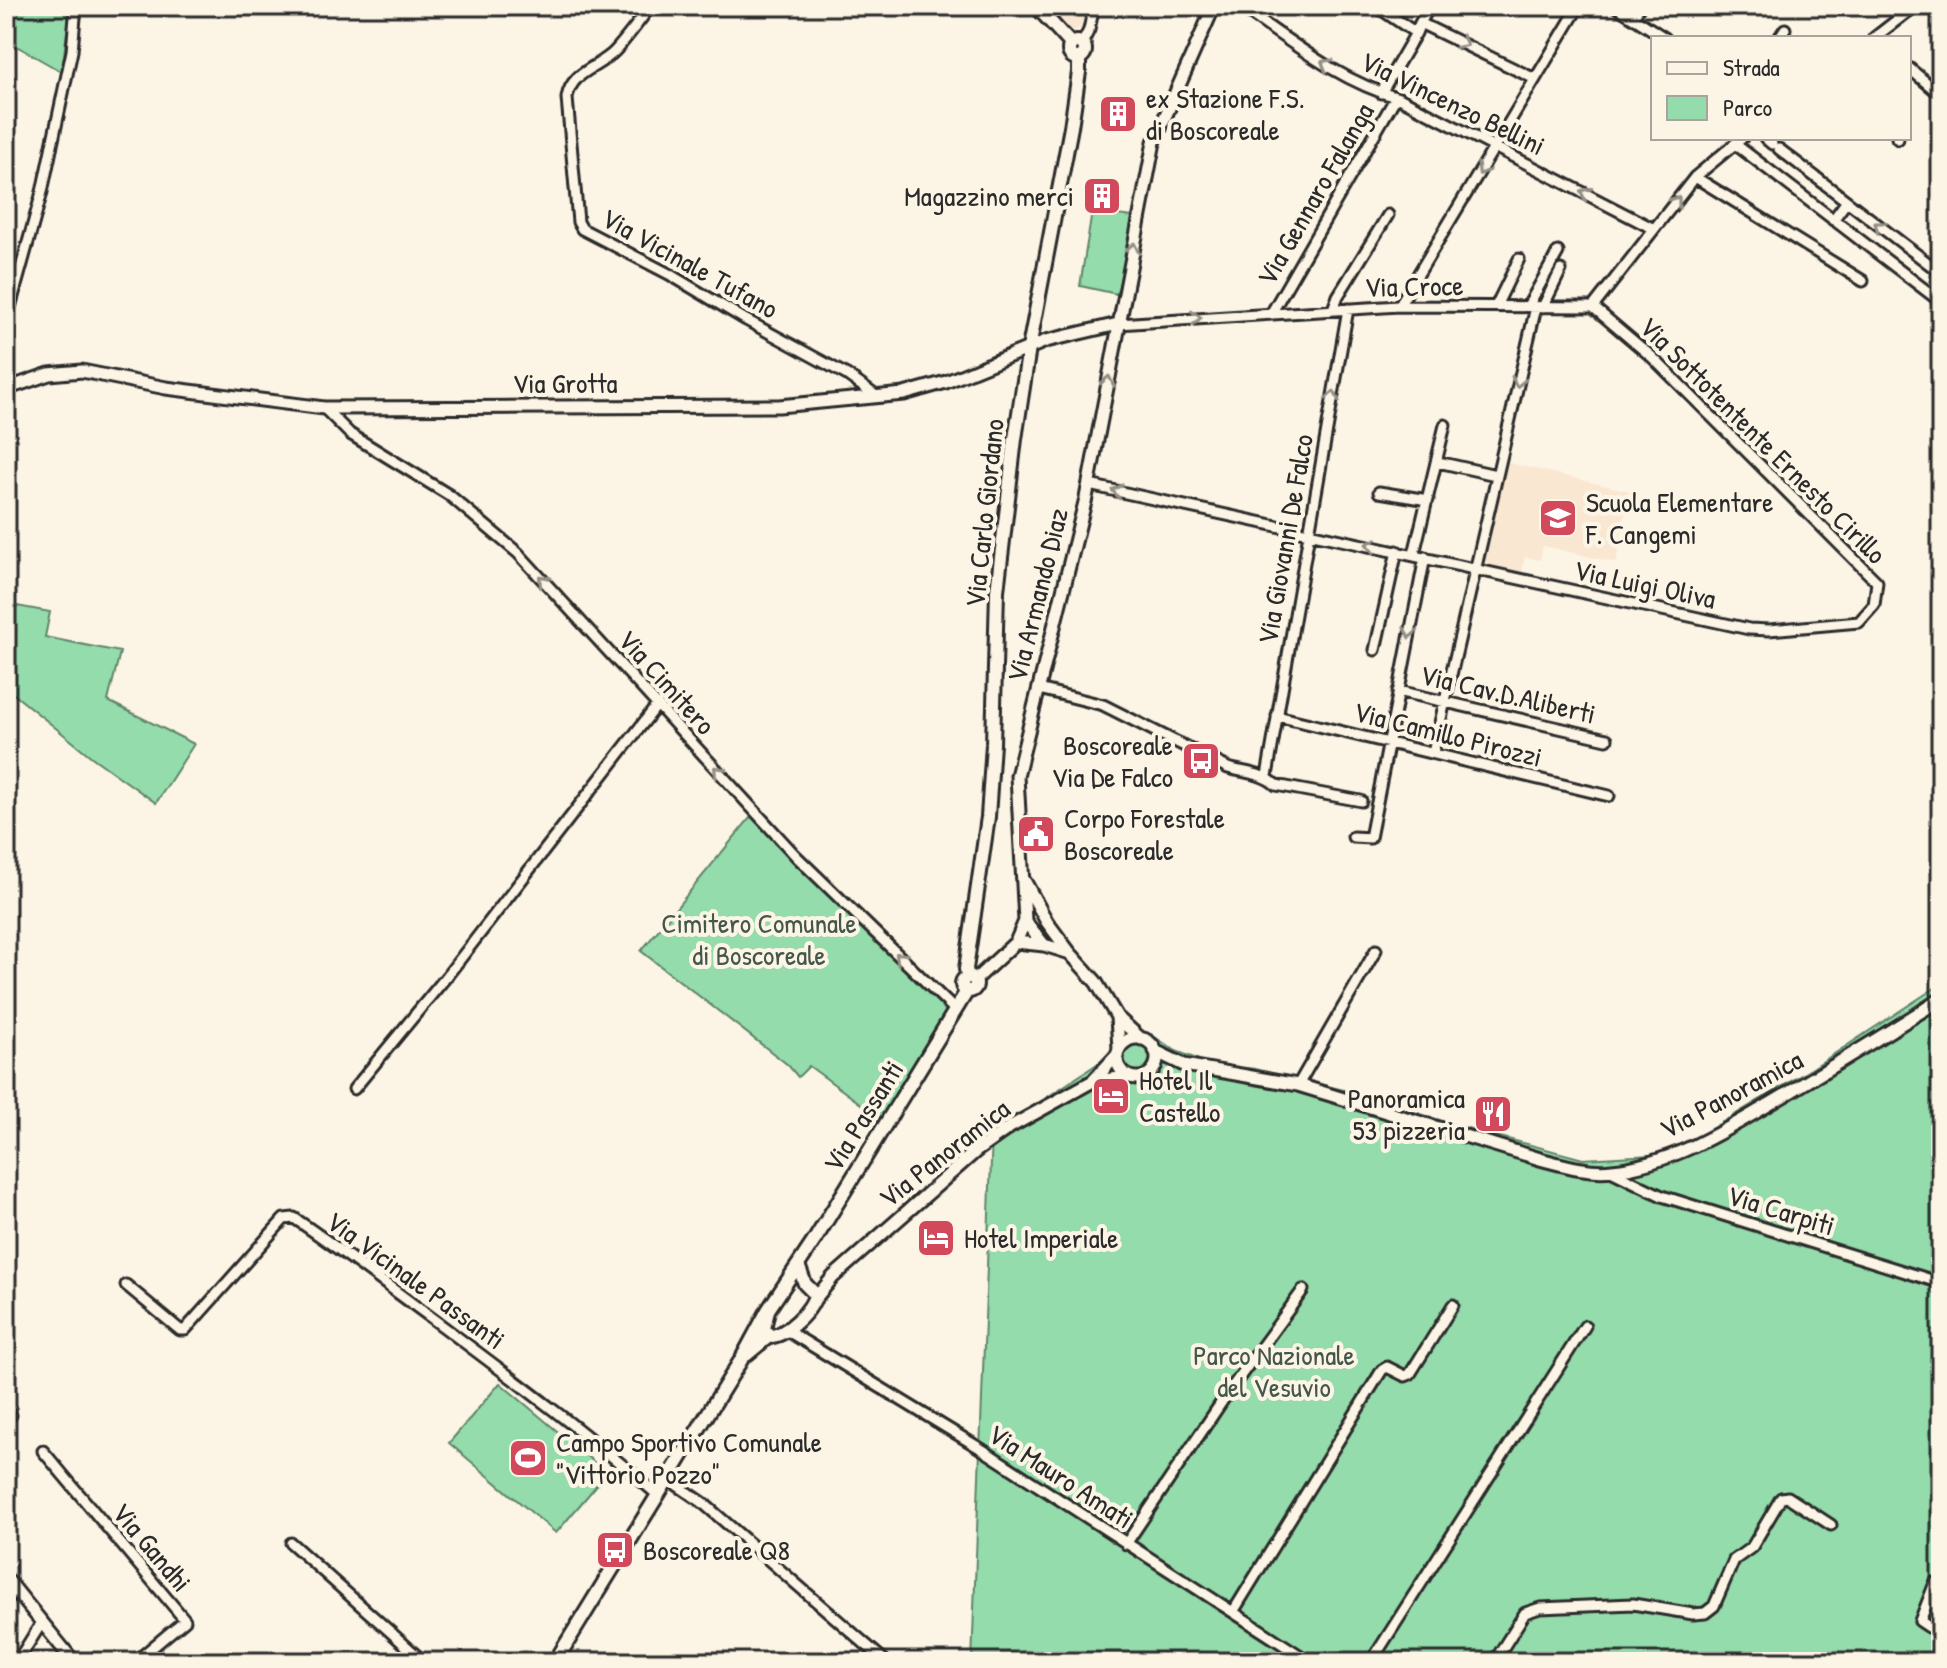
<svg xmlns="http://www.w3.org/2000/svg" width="1947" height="1668" font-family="'Patrick Hand',sans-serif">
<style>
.built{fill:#fae7d2}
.green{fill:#94dcab;stroke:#60846b;stroke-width:2}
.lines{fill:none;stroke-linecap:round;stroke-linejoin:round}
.minor-casing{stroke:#2b2b2b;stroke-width:15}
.tertiary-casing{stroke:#2b2b2b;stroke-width:17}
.secondary-casing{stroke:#2b2b2b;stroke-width:18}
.minor{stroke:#fcf5e5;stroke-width:9}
.tertiary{stroke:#fcf5e5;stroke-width:11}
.secondary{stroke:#fcf5e5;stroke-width:12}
.oneway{stroke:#949088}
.labels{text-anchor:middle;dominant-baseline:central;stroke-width:8;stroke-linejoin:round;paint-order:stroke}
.poi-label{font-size:28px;fill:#2b2b2b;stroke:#fcf5e5;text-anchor:start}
.street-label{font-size:28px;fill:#2b2b2b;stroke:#fcf5e5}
.park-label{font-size:28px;fill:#45574b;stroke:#fcf5e5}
</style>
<rect width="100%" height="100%" fill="#fcf5e5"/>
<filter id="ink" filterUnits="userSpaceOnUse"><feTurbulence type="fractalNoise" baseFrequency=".0125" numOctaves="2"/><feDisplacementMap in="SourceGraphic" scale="16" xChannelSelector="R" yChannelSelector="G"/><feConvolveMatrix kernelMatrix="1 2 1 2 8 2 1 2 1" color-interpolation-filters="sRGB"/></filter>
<g filter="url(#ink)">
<path class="built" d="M1047 6H1088L1083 27 1068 33Z
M1505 462 1629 491 1616 563 1543 546 1540 560 1525 557 1522 572 1482 563Z"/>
<path class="green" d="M8 6H70L62 72 6 40Z
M1092 212 1134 217 1117 294 1080 286Z
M6 604 50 612 45 637 120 652 108 701 194 744 156 803 93 758 6 688Z
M754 813 951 1010 883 1120 809 1066 798 1077 788 1065 641 951Z
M1941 984V1662H972L992 1134 1106 1058 1121 1034 1132 1030 1153 1036 1176 1051 1207 1063 1255 1069 1348 1091 1452 1124 1583 1159 1652 1155 1686 1144 1811 1069Z
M500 1383 607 1473 556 1533 449 1443Z"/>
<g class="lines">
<defs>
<path id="minor" d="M651 6C639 21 628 37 615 51 599 68 571 71 567 98L578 222 582 229 669 274 746 320 847 375 876 396
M1239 6C1289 40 1340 82 1399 98L1654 229
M1376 6 1416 33 1420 23 1535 79
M1615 6 1665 38
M1633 17 1640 6
M1420 23 1430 6
M1779 38 1785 29
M1874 38 1915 6
M1082 44 1089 30 1094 6
M1909 68 1941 95
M1381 93 1416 33
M1765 138 1772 144
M1897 138 1898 139
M1735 144 1941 302
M1779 149 1941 273
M1695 177 1863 281
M1833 220 1847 201
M1399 306 1579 6
M1496 306 1519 259
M1528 306 1558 252
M1543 307 1561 270
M1593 307 1695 177 1742 138
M1333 309 1338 296 1388 215
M1272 312 1396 97
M6 322 42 192 72 51 76 6
M1118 324 1399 306 1593 307
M324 408 350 434 449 495 518 553 796 856 956 1011
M1438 462 1496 475
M1089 485 1749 629 1769 630 1859 622 1874 605 1877 582 1652 357 1593 307
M1379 492 1428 500
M1414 554 1445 425
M1375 650 1397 551
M1039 689 1103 705 1228 768C1245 773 1263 773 1276 785L1361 801
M1398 691 1607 739
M1277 716 1609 796
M1433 753 1536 307
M1267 776 1348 309
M1353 837 1370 838 1425 557
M1298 1085 1376 950
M354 1089 447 976 658 704
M1611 1171 1662 1196 1941 1283
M126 1285 180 1330H185L284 1219 294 1218C343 1251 389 1287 437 1322 512 1378 587 1434 658 1495
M786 1330 983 1450 1310 1662
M6 1409 11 1415
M43 1451 185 1620 135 1662
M668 1479 702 1502 886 1662
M291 1543 424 1662
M1126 1544 1225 1397 1303 1290
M1935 1583 1920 1621 1941 1635
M6 1603 15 1589
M1233 1612 1382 1370 1387 1367 1405 1376 1410 1374 1453 1305
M17 1662 42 1622
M1371 1662 1585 1326
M1494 1662 1525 1613 1540 1608 1633 1604 1693 1614 1705 1613 1714 1606 1734 1560 1752 1547 1781 1498 1788 1497 1831 1525"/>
<path id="tertiary" d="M6 389 49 374 82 371 166 388 324 408 779 406 904 394 946 382 1046 341 1118 324
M1025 882 1047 922 1070 953 1096 982 1117 1017 1141 1039
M1016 942 1044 945 1070 953
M1044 945 1025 921 1017 776 1086 498 1154 142 1214 6
M975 980 1016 942 1025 921
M1117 1017 1119 1049
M1117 1058a20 20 0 1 1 40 0a20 20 0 1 1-40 0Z
M1155 1051 1184 1065 1298 1085 1540 1159C1563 1165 1588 1173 1612 1170 1676 1164 1736 1124 1790 1092 1841 1061 1891 1031 1941 999
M1093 1081 1130 1077
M814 1300 833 1277 976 1151 1010 1127 1093 1081 1117 1055
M6 1578 74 1662"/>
<path id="secondary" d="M1036 6 1071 44
M1069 50a8 8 0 1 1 16 0a8 8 0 1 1-16 0Z
M968 977 966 969 988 817 993 744 997 591 1015 439 1029 348 1071 127 1079 72V58
M962 984a7 7 0 1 1 14 0a7 7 0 1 1-14 0Z
M769 1336 764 1329 768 1310 814 1241 967 991
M746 1355 769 1336C784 1338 814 1309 815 1294L805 1284 798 1265
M555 1662 741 1360 768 1310"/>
</defs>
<use href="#minor" class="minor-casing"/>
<use href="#tertiary" class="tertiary-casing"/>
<use href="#secondary" class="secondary-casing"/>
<use href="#minor" class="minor"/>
<use href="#tertiary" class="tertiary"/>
<use href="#secondary" class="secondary"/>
</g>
<defs><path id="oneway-chevron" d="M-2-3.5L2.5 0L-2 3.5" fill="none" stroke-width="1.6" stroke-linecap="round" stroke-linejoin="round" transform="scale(2)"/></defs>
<g class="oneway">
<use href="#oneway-chevron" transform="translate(1463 43) rotate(26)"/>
<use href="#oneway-chevron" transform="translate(1326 64) rotate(-150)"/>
<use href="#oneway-chevron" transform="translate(1482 170) rotate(121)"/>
<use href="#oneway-chevron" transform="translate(1585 193) rotate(-153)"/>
<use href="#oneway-chevron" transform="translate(1676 201) rotate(-52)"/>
<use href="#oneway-chevron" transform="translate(1879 226) rotate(-143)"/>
<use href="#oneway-chevron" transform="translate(1133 248) rotate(-79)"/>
<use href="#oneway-chevron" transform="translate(1196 318) rotate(-4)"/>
<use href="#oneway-chevron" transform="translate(1108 381) rotate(-80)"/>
<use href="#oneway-chevron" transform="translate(1518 382) rotate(103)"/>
<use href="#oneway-chevron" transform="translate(1333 396) rotate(-80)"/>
<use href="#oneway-chevron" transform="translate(1117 491) rotate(-168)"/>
<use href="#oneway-chevron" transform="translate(1371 545) rotate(-168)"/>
<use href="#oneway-chevron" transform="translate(543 580) rotate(-133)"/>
<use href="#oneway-chevron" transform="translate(1410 633) rotate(101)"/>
<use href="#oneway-chevron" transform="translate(718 771) rotate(-133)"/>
<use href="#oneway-chevron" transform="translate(900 957) rotate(-136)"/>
</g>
</g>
<defs>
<symbol id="building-square" viewBox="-11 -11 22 22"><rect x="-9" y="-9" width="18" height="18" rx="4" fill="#d1495b" stroke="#fcf5e5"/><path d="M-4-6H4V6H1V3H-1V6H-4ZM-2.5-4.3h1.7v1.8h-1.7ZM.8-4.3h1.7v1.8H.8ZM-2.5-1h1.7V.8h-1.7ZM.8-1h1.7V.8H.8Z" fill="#fff"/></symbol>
<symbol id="school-square" viewBox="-11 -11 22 22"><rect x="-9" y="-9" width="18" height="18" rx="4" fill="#d1495b" stroke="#fcf5e5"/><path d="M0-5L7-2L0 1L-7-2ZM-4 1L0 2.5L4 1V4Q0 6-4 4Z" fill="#fff"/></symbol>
<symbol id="bus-square" viewBox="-11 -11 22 22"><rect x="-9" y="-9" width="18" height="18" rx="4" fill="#d1495b" stroke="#fcf5e5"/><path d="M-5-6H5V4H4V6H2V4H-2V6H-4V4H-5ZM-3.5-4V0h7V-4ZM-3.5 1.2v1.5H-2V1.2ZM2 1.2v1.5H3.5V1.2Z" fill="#fff"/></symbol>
<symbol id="civic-square" viewBox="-11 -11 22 22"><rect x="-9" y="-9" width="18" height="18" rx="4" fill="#d1495b" stroke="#fcf5e5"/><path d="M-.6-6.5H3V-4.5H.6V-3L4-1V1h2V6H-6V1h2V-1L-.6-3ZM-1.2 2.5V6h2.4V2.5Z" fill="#fff"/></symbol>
<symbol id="hotel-square" viewBox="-11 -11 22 22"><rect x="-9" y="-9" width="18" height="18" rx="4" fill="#d1495b" stroke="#fcf5e5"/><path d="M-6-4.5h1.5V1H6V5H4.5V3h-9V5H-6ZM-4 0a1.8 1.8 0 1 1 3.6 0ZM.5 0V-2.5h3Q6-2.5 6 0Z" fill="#fff"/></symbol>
<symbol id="restaurant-square" viewBox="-11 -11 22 22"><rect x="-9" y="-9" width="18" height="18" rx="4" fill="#d1495b" stroke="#fcf5e5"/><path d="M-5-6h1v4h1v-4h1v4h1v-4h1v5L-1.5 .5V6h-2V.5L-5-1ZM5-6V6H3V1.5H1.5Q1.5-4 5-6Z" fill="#fff"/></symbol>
<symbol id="stadium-square" viewBox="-11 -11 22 22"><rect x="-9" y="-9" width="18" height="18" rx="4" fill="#d1495b" stroke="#fcf5e5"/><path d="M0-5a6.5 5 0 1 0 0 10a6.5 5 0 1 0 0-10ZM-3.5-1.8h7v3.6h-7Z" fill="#fff"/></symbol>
</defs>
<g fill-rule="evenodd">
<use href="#building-square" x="1096" y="92" width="44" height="44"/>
<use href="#building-square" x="1080" y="174" width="44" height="44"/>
<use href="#school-square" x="1536" y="496" width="44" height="44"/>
<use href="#bus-square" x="1179" y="739" width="44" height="44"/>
<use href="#civic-square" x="1014" y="812" width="44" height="44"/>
<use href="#hotel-square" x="1089" y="1074" width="44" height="44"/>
<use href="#restaurant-square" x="1471" y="1092" width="44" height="44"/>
<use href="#hotel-square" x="914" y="1216" width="44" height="44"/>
<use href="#stadium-square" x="506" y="1436" width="44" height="44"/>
<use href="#bus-square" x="593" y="1528" width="44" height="44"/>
</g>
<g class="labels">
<g class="poi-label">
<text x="1146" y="98">ex Stazione F.S.<tspan x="1146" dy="32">di Boscoreale</tspan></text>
<text x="1074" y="196" text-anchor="end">Magazzino merci</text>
<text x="1586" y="502">Scuola Elementare<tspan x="1586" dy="32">F. Cangemi</tspan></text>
<text x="1173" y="745" text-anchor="end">Boscoreale<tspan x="1173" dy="32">Via De Falco</tspan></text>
<text x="1064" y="818">Corpo Forestale<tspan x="1064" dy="32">Boscoreale</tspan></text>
<text x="1139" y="1080">Hotel Il<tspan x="1139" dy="32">Castello</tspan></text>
<text x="1465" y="1098" text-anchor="end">Panoramica<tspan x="1465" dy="32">53 pizzeria</tspan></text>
<text x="964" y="1238">Hotel Imperiale</text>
<text x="556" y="1442">Campo Sportivo Comunale<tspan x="556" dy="32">"Vittorio Pozzo"</tspan></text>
<text x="643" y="1550">Boscoreale Q8</text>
</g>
<g class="street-label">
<text transform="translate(1453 103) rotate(26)">Via Vincenzo Bellini</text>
<text transform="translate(1315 194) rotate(-60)">Via Gennaro Falanga</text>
<text transform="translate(690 263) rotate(29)">Via Vicinale Tufano</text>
<text transform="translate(1414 286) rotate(-1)">Via Croce</text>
<text x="565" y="383">Via Grotta</text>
<text transform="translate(1763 440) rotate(45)">Via Sottotentente Ernesto Cirillo</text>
<text transform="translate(984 513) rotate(-84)">Via Carlo Giordano</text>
<text transform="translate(1285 539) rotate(-80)">Via Giovanni De Falco</text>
<text transform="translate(1645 584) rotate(12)">Via Luigi Oliva</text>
<text transform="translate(1037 595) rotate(-76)">Via Armando Diaz</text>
<text transform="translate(667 682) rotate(48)">Via Cimitero</text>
<text transform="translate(1508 694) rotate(13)">Via Cav.D.Aliberti</text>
<text transform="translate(1448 734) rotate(14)">Via Camillo Pirozzi</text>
<text transform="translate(1731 1094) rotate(-28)">Via Panoramica</text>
<text transform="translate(863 1116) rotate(-58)">Via Passanti</text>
<text transform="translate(944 1153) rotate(-38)">Via Panoramica</text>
<text transform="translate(1781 1210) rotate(17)">Via Carpiti</text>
<text transform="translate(416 1280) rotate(36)">Via Vicinale Passanti</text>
<text transform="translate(1061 1476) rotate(33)">Via Mauro Amati</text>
<text transform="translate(152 1547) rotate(50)">Via Gandhi</text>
</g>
<g class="park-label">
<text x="759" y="923">Cimitero Comunale<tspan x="759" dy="32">di Boscoreale</tspan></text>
<text x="1274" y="1355">Parco Nazionale<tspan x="1274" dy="32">del Vesuvio</tspan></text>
</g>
</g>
<rect width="1947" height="1668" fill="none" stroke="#fcf5e5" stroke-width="32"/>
<rect x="16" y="16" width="1915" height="1636" fill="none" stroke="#2b2b2b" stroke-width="3" filter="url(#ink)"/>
<rect x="1651" y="36" width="260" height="104" fill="#fcf5e5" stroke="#a8a49b" stroke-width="2"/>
<rect x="1667" y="62" width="40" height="12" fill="#fcf5e5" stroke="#a8a49b" stroke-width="2"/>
<text x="1723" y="76" font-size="24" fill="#2b2b2b">Strada</text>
<rect x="1667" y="96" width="40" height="24" fill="#94dcab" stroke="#a8a49b" stroke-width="2"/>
<text x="1723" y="116" font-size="24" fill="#2b2b2b">Parco</text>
</svg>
